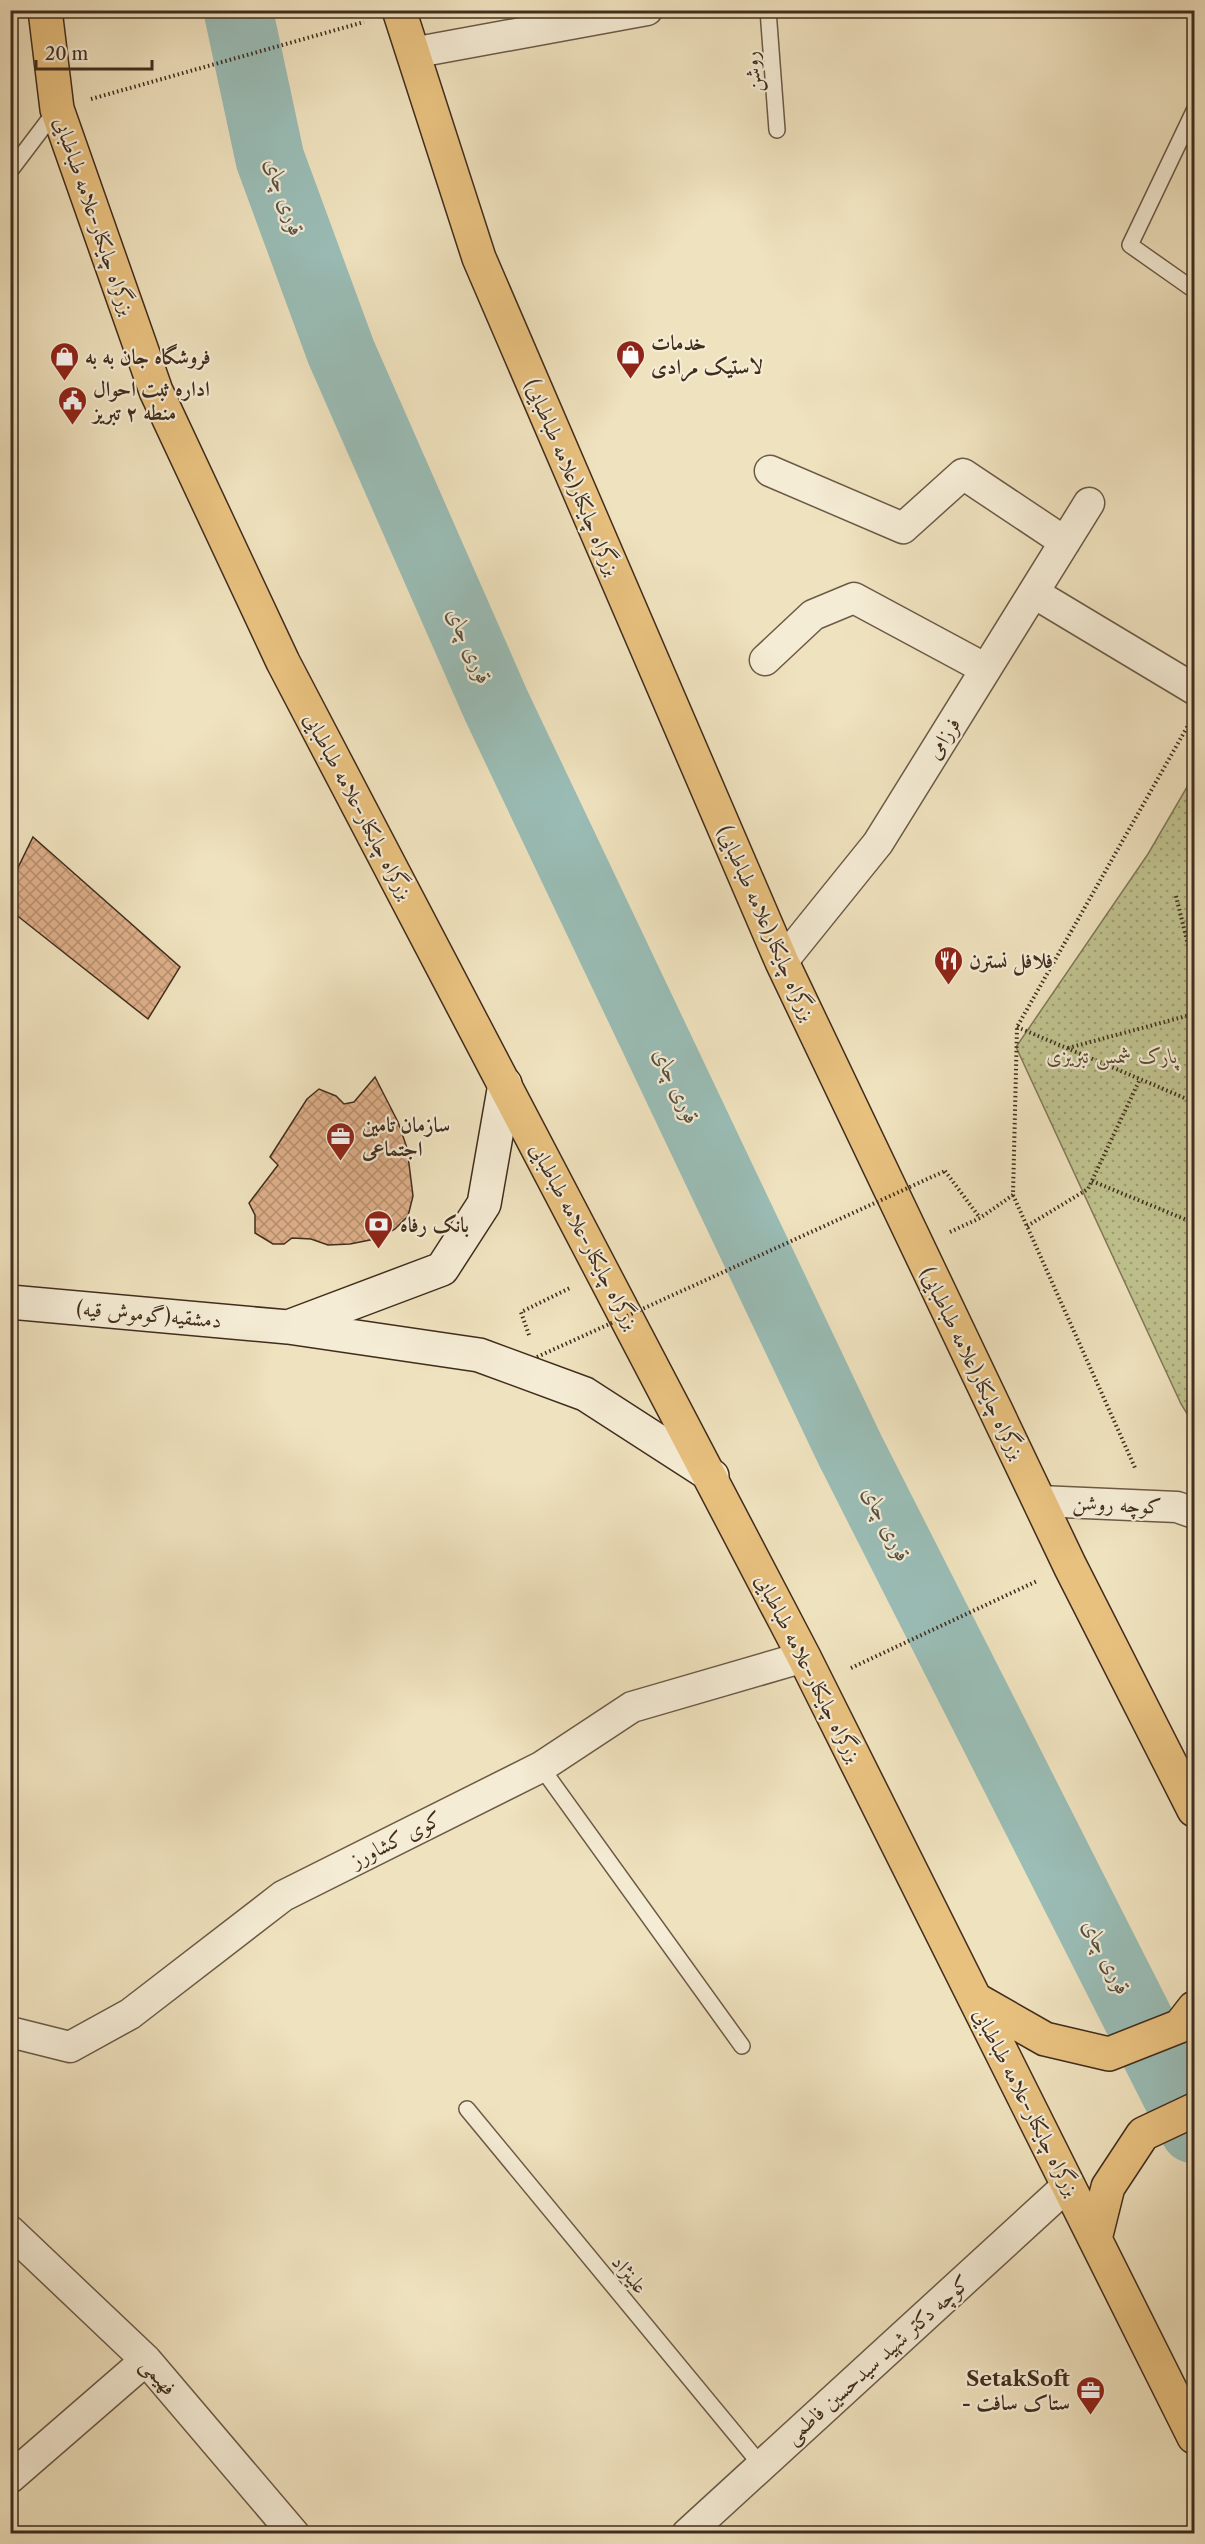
<svg xmlns="http://www.w3.org/2000/svg" width="1205" height="2544" font-family="'Libre Caslon Text',Amiri,serif">
<style>
.park{fill:url(#park-dots);stroke:#807856;stroke-width:1.5}
.lines{fill:none;stroke-linecap:round;stroke-linejoin:round}
.river{stroke:#9abdb6;stroke-width:69}
.building{fill:url(#building-cross-hatch);stroke:#412d1e;stroke-width:1.5}
.lane-casing{stroke:#6c5a46;stroke-width:18}
.street-casing{stroke:#6c5a46;stroke-width:33}
.secondary-casing{stroke:#412d1e;stroke-width:36}
.highway-casing{stroke:#412d1e;stroke-width:36}
.path{stroke:#412d1e;stroke-width:4;stroke-dasharray:1.5 3;stroke-linecap:butt}
.lane{stroke:#f5ecd5;stroke-width:15}
.street{stroke:#f5ecd5;stroke-width:30}
.secondary{stroke:#f5ecd5;stroke-width:33}
.highway{stroke:#e8c17f;stroke-width:33}
.path-bridge{stroke:#412d1e;stroke-width:4;stroke-dasharray:1.5 3;stroke-linecap:butt}
.labels{text-anchor:middle;dominant-baseline:central;stroke-width:4.5;stroke-linejoin:round;paint-order:stroke}
.street-label{font-size:21px;fill:#412d1e;stroke:#f5ecd5}
.poi-label{font-size:21px;font-weight:bold;fill:#412d1e;stroke:#f5ecd5;text-anchor:start}
.park-label{font-size:21px;font-style:italic;fill:#5a4b34;stroke:#f5ecd5}
.water-label{font-size:22px;font-style:italic;fill:#575144;stroke:#f5ecd5}
</style>
<defs>
<pattern id="park-dots" width="8" height="8" patternUnits="userSpaceOnUse" patternTransform="scale(1.5)"><rect width="8" height="8" fill="#bfc28e"/><path d="M2 2h.1M6 6h.1" fill="none" stroke="#9d9e73" stroke-width="1.8" stroke-linecap="round"/></pattern>
<pattern id="building-cross-hatch" width="8" height="8" patternUnits="userSpaceOnUse" patternTransform="scale(1.5)"><rect width="8" height="8" fill="#deaf89"/><path d="M0 0l8 8M0 8l8-8" fill="none" stroke="#b68f6f"/></pattern>
</defs>
<rect width="100%" height="100%" fill="#efe2be"/>
<filter id="stains"><feTurbulence type="fractalNoise" baseFrequency=".00333" numOctaves="4"/><feColorMatrix values="0 0 0 0 .2 0 0 0 0 .09 0 0 0 0 .02 0 0 0 .5 -.17"/></filter>
<radialGradient id="worn" r=".72"><stop offset=".6" stop-color="#630" stop-opacity="0"/><stop offset="1" stop-color="#630" stop-opacity=".3"/></radialGradient>
<path class="park" d="M1194 775V1425L1181 1404 1016 1047 1148 854Z"/>
<g class="lines">
<path class="river" d="M238 10 270 159 341 352 496 705 850 1450 1194 2129"/>
</g>
<path class="building" d="M33 837 180 967 148 1019 10 910V884Z
M375 1077 398 1122 407 1148 413 1196 408 1216 395 1229 380 1238 350 1244 328 1245 311 1239 292 1238 284 1244H273L255 1233V1215L249 1203 278 1165 270 1157 307 1099 319 1089 336 1096 344 1104 354 1102Z"/>
<g class="lines">
<defs>
<path id="lane" d="M768 10 777 130
M1194 111 1130 245 1194 290
M10 171 57 109
M541 1767 742 2046
M467 2109 761 2465"/>
<path id="street" d="M412 53 647 10
M770 471 903 528 963 474 1065 542
M1034 593 1194 689
M765 660 813 615 854 598 986 669
M782 962 878 843 1089 503
M1039 1501 1177 1507 1194 1513
M10 2032 70 2047 130 2014 283 1896 541 1767 632 1707 804 1657
M10 2231 146 2360 294 2534
M10 2478 146 2360
M687 2534 1068 2185"/>
<path id="secondary" d="M505 1084 484 1204 442 1269 288 1327 479 1355 585 1394 712 1476
M10 1302 288 1327"/>
<path id="highway" d="M45 10 57 109 156 391 283 662 804 1657 1194 2437
M399 10 479 258 782 962 1070 1566 1194 1810
M975 1999 1045 2039 1109 2054 1180 2026 1194 2008
M1095 2239 1108 2187 1143 2134 1194 2110"/>
</defs>
<use href="#lane" class="lane-casing"/>
<use href="#street" class="street-casing"/>
<use href="#secondary" class="secondary-casing"/>
<use href="#highway" class="highway-casing"/>
<path class="path" d="M91 99 364 22
M1176 896 1194 969
M1017 1027 1194 1102
M1068 1048 1194 1014
M945 1171 980 1218
M1092 1181 1194 1223
M1013 1195 1136 1470
M1027 1226 1088 1189 1140 1079
M950 1232 980 1218 1013 1195 1017 1027 1190 722
M529 1335 521 1312 570 1288
M851 1668 1037 1581"/>
<use href="#lane" class="lane"/>
<use href="#street" class="street"/>
<use href="#secondary" class="secondary"/>
<use href="#highway" class="highway"/>
<path class="path-bridge" d="M537 1357 945 1171"/>
</g>
<defs>
<symbol id="shop-pin" viewBox="-11 -11 22 30"><path d="M0 17L-7.5 6A9.5 9.5 0 1 1 7.5 6Z" fill="#8f2418" stroke="#f5ecd5"/><path d="M-5-2.5h2.3a2.7 3.5 0 0 1 5.4 0H5L5.5 6h-11ZM-1.5-2.5h3a1.5 2.3 0 0 0-3 0Z" fill="#fff"/></symbol>
<symbol id="civic-pin" viewBox="-11 -11 22 30"><path d="M0 17L-7.5 6A9.5 9.5 0 1 1 7.5 6Z" fill="#8f2418" stroke="#f5ecd5"/><path d="M-.6-6.5H3V-4.5H.6V-3L4-1V1h2V6H-6V1h2V-1L-.6-3ZM-1.2 2.5V6h2.4V2.5Z" fill="#fff"/></symbol>
<symbol id="restaurant-pin" viewBox="-11 -11 22 30"><path d="M0 17L-7.5 6A9.5 9.5 0 1 1 7.5 6Z" fill="#8f2418" stroke="#f5ecd5"/><path d="M-5-6h1v4h1v-4h1v4h1v-4h1v5L-1.5 .5V6h-2V.5L-5-1ZM5-6V6H3V1.5H1.5Q1.5-4 5-6Z" fill="#fff"/></symbol>
<symbol id="office-pin" viewBox="-11 -11 22 30"><path d="M0 17L-7.5 6A9.5 9.5 0 1 1 7.5 6Z" fill="#8f2418" stroke="#f5ecd5"/><path d="M-6-3h4V-5.5h4V-3h4V5H-6ZM-1-4.5V-3h2v-1.5ZM-6 0V1H6V0Z" fill="#fff"/></symbol>
<symbol id="bank-pin" viewBox="-11 -11 22 30"><path d="M0 17L-7.5 6A9.5 9.5 0 1 1 7.5 6Z" fill="#8f2418" stroke="#f5ecd5"/><path d="M-6-4H6V4H-6ZM0-2.3a2.3 2.3 0 1 0 0 4.6a2.3 2.3 0 1 0 0-4.6Z" fill="#fff"/></symbol>
</defs>
<g fill-rule="evenodd">
<use href="#shop-pin" x="614" y="338" width="33" height="45"/>
<use href="#shop-pin" x="48" y="340" width="33" height="45"/>
<use href="#civic-pin" x="56" y="384" width="33" height="45"/>
<use href="#restaurant-pin" x="932" y="944" width="33" height="45"/>
<use href="#office-pin" x="324" y="1120" width="33" height="45"/>
<use href="#bank-pin" x="362" y="1208" width="33" height="45"/>
<use href="#office-pin" x="1074" y="2374" width="33" height="45"/>
</g>
<g class="labels">
<g class="street-label">
<text transform="translate(752 72) rotate(-95)">روشن</text>
<text transform="translate(95 216) rotate(71)">بزرگراه چایکنار-علامه طباطبایی</text>
<text transform="translate(573 477) rotate(67)">بزرگراه چایکنار(علامه طباطبایی)</text>
<text transform="translate(943 738) rotate(-58)">فرزامی</text>
<text transform="translate(359 806) rotate(62)">بزرگراه چایکنار-علامه طباطبایی</text>
<text transform="translate(767 923) rotate(66)">بزرگراه چایکنار(علامه طباطبایی)</text>
<text transform="translate(585 1236) rotate(62)">بزرگراه چایکنار-علامه طباطبایی</text>
<text transform="translate(149 1314) rotate(5)">دمشقیه(گوموش قیه)</text>
<text transform="translate(973 1363) rotate(64)">بزرگراه چایکنار(علامه طباطبایی)</text>
<text transform="translate(1117 1504) rotate(3)">کوچه روشن</text>
<text transform="translate(809 1668) rotate(63)">بزرگراه چایکنار-علامه طباطبایی</text>
<text transform="translate(396 1839) rotate(-27)">کوی کشاورز</text>
<text transform="translate(1027 2102) rotate(63)">بزرگراه چایکنار-علامه طباطبایی</text>
<text transform="translate(630 2274) rotate(50)">علینژاد</text>
<text transform="translate(877 2359) rotate(-42)">کوچه دکتر شهید سیدحسین فاطمی</text>
<text transform="translate(159 2376) rotate(49)">فهیمی</text>
</g>
<g class="poi-label">
<text x="651" y="342">خدمات<tspan x="651" dy="24">لاستیک مرادی</tspan></text>
<text x="85" y="356">فروشگاه جان به به</text>
<text x="93" y="388">اداره ثبت احوال<tspan x="93" dy="24">منطه ۲ تبریز</tspan></text>
<text x="969" y="960">فلافل نسترن</text>
<text x="362" y="1124">سازمان تامین<tspan x="362" dy="24">اجتماعی</tspan></text>
<text x="400" y="1224">بانک رفاه</text>
<text x="1070" y="2378" text-anchor="end">SetakSoft<tspan x="1070" dy="24">- ستاک سافت</tspan></text>
</g>
<g class="park-label">
<text x="1112" y="1055">پارک شمس تبریزی</text>
</g>
<g class="water-label">
<text transform="translate(285 197) rotate(71)">قوری چای</text>
<text transform="translate(470 646) rotate(66)">قوری چای</text>
<text transform="translate(677 1086) rotate(65)">قوری چای</text>
<text transform="translate(887 1524) rotate(63)">قوری چای</text>
<text transform="translate(1107 1957) rotate(63)">قوری چای</text>
</g>
</g>
<rect width="1205" height="2544" fill="none" stroke="#efe2be" stroke-width="36"/>
<rect x="12" y="12" width="1181" height="2520" fill="none" stroke="#412d1e" stroke-width="3"/>
<rect x="18" y="18" width="1169" height="2508" fill="none" stroke="#412d1e" stroke-width="1.5"/>
<path d="M36 60v9h116v-9" fill="none" stroke="#412d1e" stroke-width="3"/>
<text x="45" y="60" font-size="18" fill="#412d1e" stroke="#f5ecd5" stroke-width="4.5" paint-order="stroke">20 m</text>
<rect width="100%" height="100%" filter="url(#stains)"/>
<rect width="100%" height="100%" fill="url(#worn)"/>
</svg>
